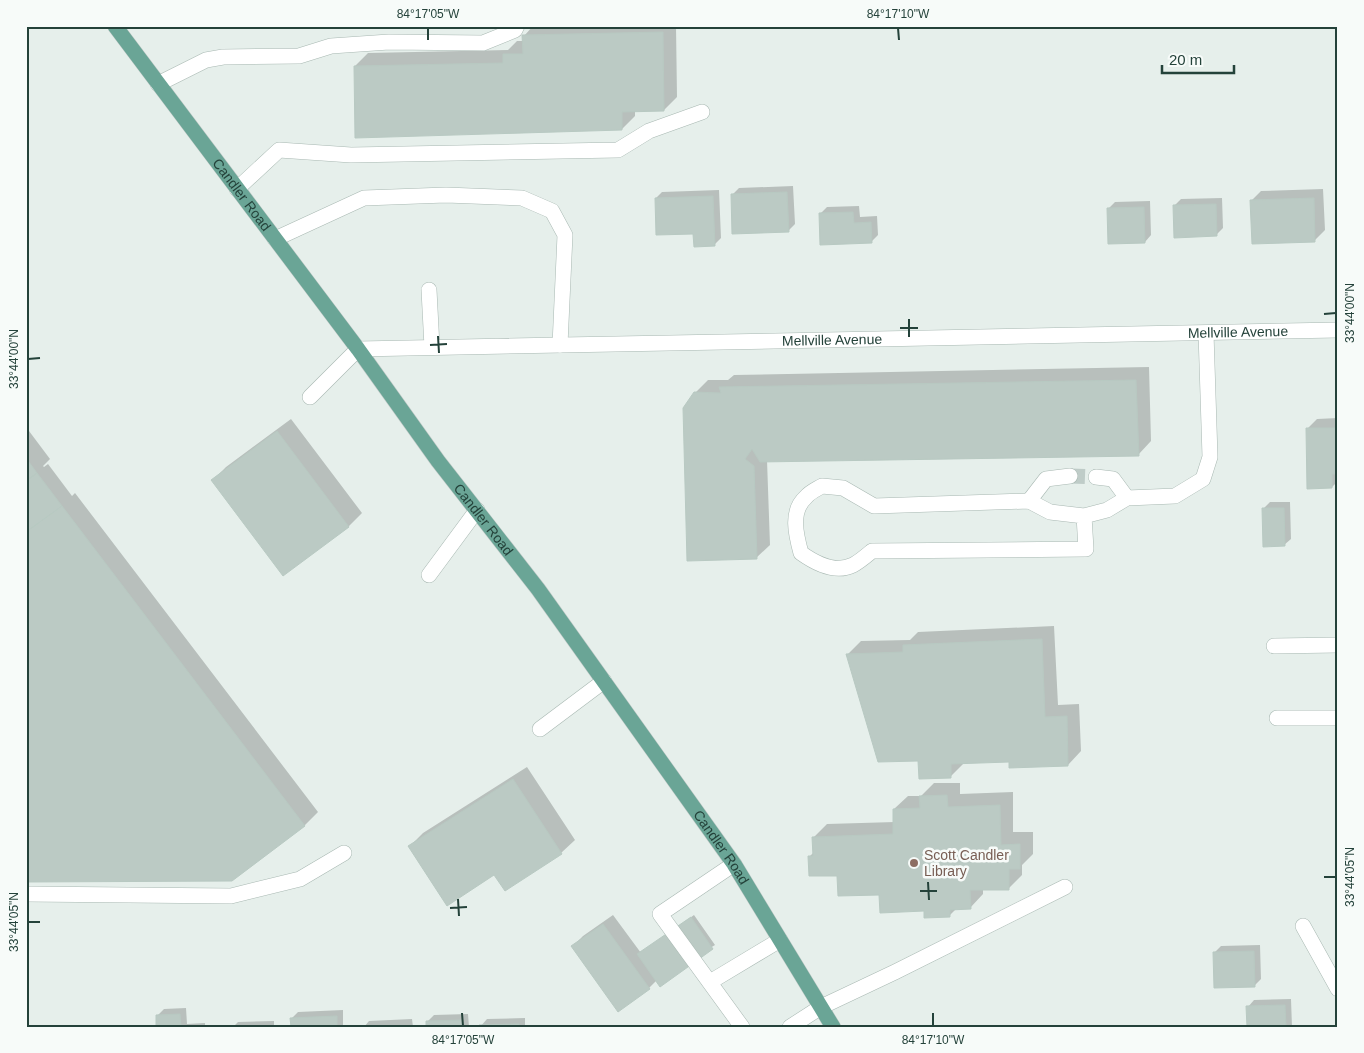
<svg xmlns="http://www.w3.org/2000/svg" width="1364" height="1053" font-family="Helvetica,sans-serif">
<style>
.shadow{fill:#0003}
.building{fill:#bbcac4;stroke:#b8c9c2}
.lines{fill:none;stroke-linecap:round;stroke-linejoin:round}
.minor-tunnel{stroke:#bfccc8;stroke-width:15;stroke-dasharray:15 8;stroke-linecap:butt}
.minor-casing{stroke:#a8b8b2;stroke-width:16}
.major-casing{stroke:#c2cac8;stroke-width:16}
.minor{stroke:#fff;stroke-width:15}
.major{stroke:#6aa596;stroke-width:15}
.ticks{fill:none;stroke:#24423a;stroke-width:2}
.education-dot{fill:#8d6e63;stroke:#f7fbf9;stroke-width:2}
.labels{text-anchor:middle;dominant-baseline:central;stroke-width:5;stroke-linejoin:round;paint-order:stroke}
.street-label{font-size:14px;fill:#24423a;stroke:#f7fbf9}
.education-label{font-size:14px;fill:#785e54;stroke:#f7fbf9;text-anchor:start}
.neatline{fill:none;stroke:#24423a;stroke-width:2}
.ticks-label{font-size:12px;text-anchor:middle;fill:#24423a}
</style>
<rect width="100%" height="100%" fill="#e6efeb"/>
<path class="shadow" d="M533 26H676L677 97 664 110H635V116L622 129 355 66 368 53 508 50 517 41H524V36Z
M793 186 795 224 788 231 732 195 739 188Z
M1323 189 1325 230 1315 240 1251 201 1261 191Z
M719 190 721 238 714 245 694 232 656 198 662 192Z
M1222 198 1223 228 1216 235 1174 206 1181 199Z
M1150 201 1151 235 1145 242 1108 209 1115 202Z
M859 206 860 217 877 216 878 235 871 242 820 214 827 207Z
M1149 367 1151 441 1138 455 767 460 770 545 756 558 695 393 708 380H728L734 375Z
M1338 418V481L1332 487 1307 429 1317 419Z
M291 419 362 513 349 526 283 574 213 480 226 467Z
M26 427 50 459 43 466 44 467 48 464 72 496 75 493 318 812 305 825 232 880H26Z
M1270 502H1290L1291 539 1284 545 1263 509Z
M1054 626 1058 705 1079 704 1081 751 1068 765 1010 760 964 763 951 776 919 760 848 654 861 641 910 640 918 632Z
M527 767 575 840 561 853 495 873 410 846 423 833Z
M934 783H960V794L1013 792V832H1033V854L1022 865V875L1009 888 983 889V894L970 908H957L949 916 925 910 880 894 838 874 809 857 814 852V837L827 824 895 822 894 809 908 796H921Z
M613 915 641 953 694 915 715 945 657 980 649 988 573 946 583 936Z
M1260 945 1261 979 1254 986 1214 953 1221 946Z
M1291 999 1292 1027H1248V1007L1254 1000Z
M186 1008 187 1024 205 1023V1027H157V1016L164 1009Z
M343 1010V1027H292V1018L298 1012Z
M26 1013H27L28 1027H26Z
M468 1014 469 1027H427V1022L434 1015Z
M525 1018V1027H480L487 1019Z
M412 1019 413 1027H364L369 1021Z
M274 1021V1027H233L238 1022Z"/>
<path class="building" d="M663 32 664 111 622 112V130L355 138 354 66 503 63V54H523L522 35Z
M787 192 789 232 732 234 731 194Z
M713 196 715 246 694 247 693 234 656 235 655 198Z
M1314 198 1315 242 1252 244 1250 200Z
M1216 204 1217 236 1174 238 1173 205Z
M1144 207 1145 243 1108 244 1107 208Z
M853 212 854 223 871 222 872 243 820 245 819 213Z
M1136 380 1139 456 760 462 752 449 745 459 754 466 757 559 687 561 683 408 694 392 721 393 719 387Z
M1306 428H1338V474H1332V488L1307 489Z
M277 431 349 527 283 576 211 480Z
M26 458 37 473 26 481Z
M37 473 62 506 26 532V481Z
M62 506 305 826 232 881 26 882V532Z
M1262 508H1284L1285 546 1263 547Z
M1042 639 1045 717 1067 716 1068 766 1009 768V762L951 764V778L919 779 918 761 878 762 846 654 903 652V645Z
M513 779 562 854 505 891 494 875 447 906 408 846Z
M947 795 948 807 1000 805 1001 845 1020 844V869H1009V890H970L971 909 950 910V917L924 918V911L880 913 879 895 838 896 837 876H809L808 856H813L812 837 893 834V809L920 808 919 796Z
M691 917 713 949 660 987 637 954Z
M603 924 650 989 618 1012 571 946Z
M1254 951 1255 987 1214 988 1213 952Z
M1285 1005 1286 1027H1247L1246 1006Z
M180 1014 181 1027H156V1015Z
M337 1016V1027H291L290 1018Z
M462 1020 463 1027H426V1021Z
M519 1024V1027H479V1025Z"/>
<g class="lines">
<path class="minor-tunnel" d="M1070 476 1096 477"/>
<defs>
<g id="minor">
<path d="M158 84 206 60 223 57 299 56 331 46 389 42 483 43 515 30 517 26"/>
<path d="M237 189 279 150 351 155 618 150 649 131 702 112"/>
<path d="M275 239 364 198 446 195 522 198 552 211 565 235 560 345"/>
<path d="M429 290 432 347"/>
<path id="s1" d="M310 397 358 349 1338 330"/>
<path d="M1096 477 1113 479 1127 498"/>
<path d="M1029 501 1046 479 1070 476"/>
<path d="M1084 516 1086 549 872 551C866 556 859 562 853 565 835 574 815 563 801 553 796 535 790 511 806 497 810 492 817 489 822 486L843 488 874 506 1029 501 1050 512 1084 516 1107 510 1127 498 1175 496 1203 479 1210 457 1206 333"/>
<path d="M429 575 477 510"/>
<path d="M1274 646 1338 645"/>
<path d="M1277 718H1338"/>
<path d="M540 729 604 681"/>
<path d="M734 864 660 914 742 1027"/>
<path d="M26 894 231 896 300 879 344 853"/>
<path d="M1303 926 1338 989"/>
<path d="M710 982 780 940"/>
<path d="M790 1027 821 1007 895 972 1065 887"/>
</g>
<g id="major">
<path id="s2" d="M115 26 358 349 438 461 538 589 734 864 833 1027"/>
</g>
</defs>
<use href="#minor" class="minor-casing"/>
<use href="#major" class="major-casing"/>
<use href="#minor" class="minor"/>
<use href="#major" class="major"/>
</g>
<path class="ticks" d="M428 28V40M898 28 899 40M1324 314 1336 313M909 319V337M900 328H918M438 336 439 353M430 345 447 344M28 359 40 358M1324 877H1336M928 882 929 900M920 891H937M458 899 459 916M450 908 467 907M28 922H40M462 1013 463 1026M933 1013V1026"/>
<circle class="education-dot" cx="914" cy="863" r="5"/>
<g class="labels">
<g class="street-label">
<text stroke="none"><textPath href="#s2" startOffset="211">Candler Road</textPath></text>
<text stroke="none"><textPath href="#s1" startOffset="948">Mellville Avenue</textPath></text>
<text stroke="none"><textPath href="#s1" startOffset="542">Mellville Avenue</textPath></text>
<text stroke="none"><textPath href="#s2" startOffset="616">Candler Road</textPath></text>
<text stroke="none"><textPath href="#s2" startOffset="1021">Candler Road</textPath></text>
</g>
<g class="education-label">
<text x="924" y="855">Scott Candler<tspan x="924" dy="16">Library</tspan></text>
</g>
</g>
<rect width="1364" height="1053" fill="none" stroke="#f7fbf9" stroke-width="55"/>
<path d="M1162 65v8h72v-8" fill="none" stroke="#24423a" stroke-width="2.5"/>
<text x="1169" y="65" font-size="15" fill="#24423a" stroke="#f7fbf9" stroke-width="4" paint-order="stroke">20 m</text>
<rect x="28" y="28" width="1308" height="998" class="neatline"/>
<g class="ticks-label">
<text x="428" y="18">84°17'05"W</text>
<text x="898" y="18">84°17'10"W</text>
<text transform="translate(1350 313) rotate(-90)" y="4">33°44'00"N</text>
<text transform="translate(14 359) rotate(-90)" y="4">33°44'00"N</text>
<text transform="translate(1350 877) rotate(-90)" y="4">33°44'05"N</text>
<text transform="translate(14 922) rotate(-90)" y="4">33°44'05"N</text>
<text x="463" y="1044">84°17'05"W</text>
<text x="933" y="1044">84°17'10"W</text>
</g>
</svg>
